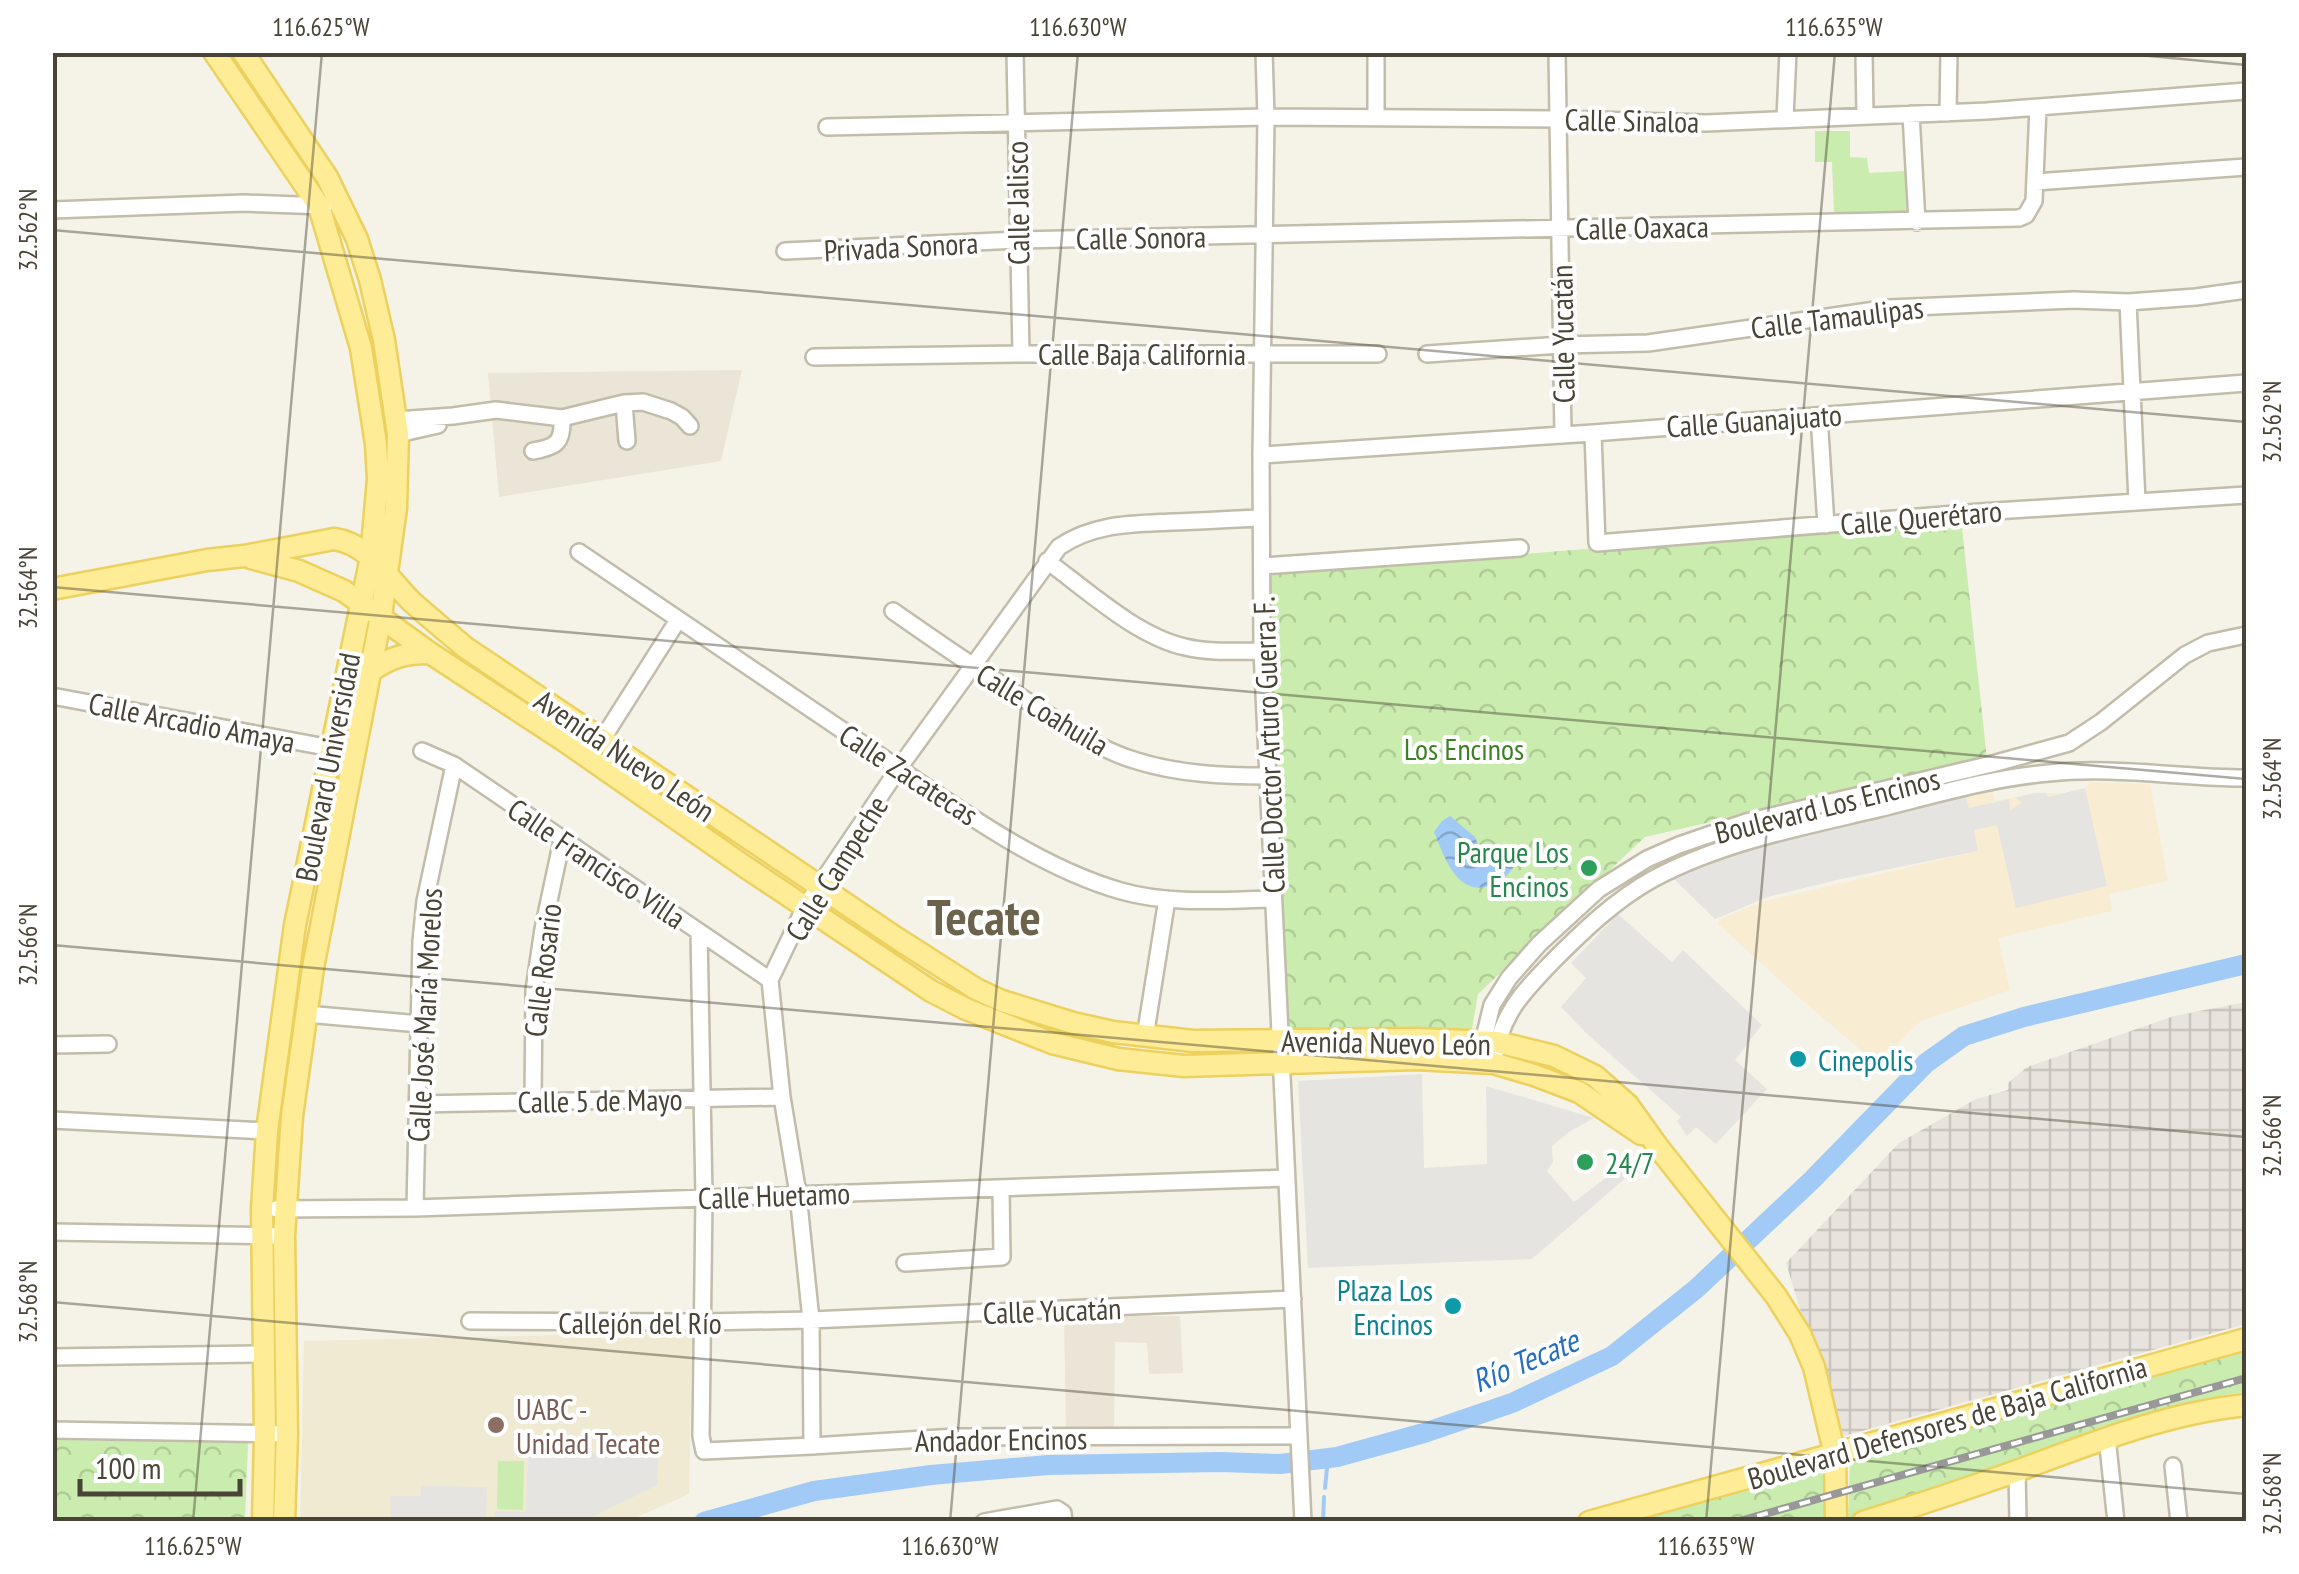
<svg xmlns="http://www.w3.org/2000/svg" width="2299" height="1574" font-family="'PT Sans Narrow',sans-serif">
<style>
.residential{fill:#eae5d6}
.commercial{fill:#f8ecd2}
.industrial{fill:url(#industrial-grid)}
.education{fill:#efead1}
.green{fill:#caecae}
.forest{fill:url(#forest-crowns)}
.parking{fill:#e6e4e0}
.water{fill:url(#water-waves)}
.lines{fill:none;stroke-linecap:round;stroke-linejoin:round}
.stream{stroke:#a1caf6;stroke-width:4}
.river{stroke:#a1caf6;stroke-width:20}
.minor-casing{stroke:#c2bcaa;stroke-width:20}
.major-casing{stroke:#ecd15f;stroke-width:25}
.minor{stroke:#fff;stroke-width:15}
.major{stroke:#ffec97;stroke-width:20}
.rail-casing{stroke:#989898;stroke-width:8}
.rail{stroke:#fff;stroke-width:4;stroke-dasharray:11;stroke-linecap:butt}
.ticks{fill:none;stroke:#494436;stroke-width:2.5;stroke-opacity:0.45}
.leisure-dot{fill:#2e9e5b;stroke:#fff;stroke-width:4}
.culture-dot{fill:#0f9aa8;stroke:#fff;stroke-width:4}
.education-dot{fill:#8d6e63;stroke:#fff;stroke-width:4}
.labels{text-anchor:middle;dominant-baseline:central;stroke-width:8;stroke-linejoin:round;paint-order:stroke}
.street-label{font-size:30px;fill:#494436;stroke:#fff}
.park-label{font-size:30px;fill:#3d8024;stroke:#fff}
.leisure-label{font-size:30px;fill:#27864d;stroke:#fff;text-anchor:end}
.culture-label{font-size:30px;fill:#0d838f;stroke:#fff;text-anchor:start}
.education-label{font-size:30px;fill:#785e54;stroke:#fff;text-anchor:start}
.water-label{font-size:32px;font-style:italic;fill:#276ebe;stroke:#fff}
.town-label{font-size:50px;font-weight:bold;fill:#6d634c;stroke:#fff}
.neatline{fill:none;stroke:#494436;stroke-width:4}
.ticks-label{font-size:25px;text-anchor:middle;fill:#494436}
</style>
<defs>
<pattern id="industrial-grid" width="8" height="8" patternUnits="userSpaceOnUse" patternTransform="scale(2.5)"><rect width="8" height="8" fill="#e8e4dd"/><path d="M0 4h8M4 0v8" fill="none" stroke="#c8c5be"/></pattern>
<pattern id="forest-crowns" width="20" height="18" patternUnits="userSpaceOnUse" patternTransform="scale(2.5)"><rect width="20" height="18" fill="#caecae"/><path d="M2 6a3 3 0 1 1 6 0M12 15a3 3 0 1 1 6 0" fill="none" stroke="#afcc96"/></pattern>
<pattern id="water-waves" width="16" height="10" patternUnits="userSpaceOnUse" patternTransform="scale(2.5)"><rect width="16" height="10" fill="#a1caf6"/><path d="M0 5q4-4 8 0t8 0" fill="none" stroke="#85a6c8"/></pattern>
</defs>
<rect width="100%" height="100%" fill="#f5f3e8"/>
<path class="residential" d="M742 370 721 461 499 497 488 373Z
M1064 1316H1180L1183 1373 1149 1374 1147 1343 1115 1342 1114 1431 1066 1430Z"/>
<path class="commercial" d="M2091 782 2150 784 2168 881 2109 894 2112 911 1998 938 2010 990 1921 1021 1877 1064 1796 995 1718 924 1720 919 1761 902 1978 851 1966 797 1993 791 1995 801 2035 793H2065L2085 788Z"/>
<path class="industrial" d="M2246 1002V1324L1844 1436 1807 1332 1786 1263 1899 1143 1976 1099 2008 1090V1083L2027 1067 2174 1016Z"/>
<path class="education" d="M692 1332 689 1494 628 1521 300 1522 304 1341Z"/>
<path class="green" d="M1815 131H1850V157L1867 158 1869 173 1905 171 1906 212 1834 214 1832 162H1815Z
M498 1461H524L523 1510 497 1509Z"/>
<path class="forest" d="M1961 518 1987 759 1645 837 1478 994 1472 1029 1285 1035 1268 575Z
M2246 1347V1392C2160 1401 2086 1447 2005 1475 1954 1493 1900 1504 1848 1519L1850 1460 1901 1447 1910 1441Z
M56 1440 248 1442 245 1521H55L53 1445Z
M1825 1465 1824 1521H1615Z"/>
<path class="parking" d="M2085 788 2107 886 2016 908 1997 825 1974 830 1978 851 1841 879 1768 897 1715 919 1673 878 1698 866 1774 839 1966 797 1969 808 2009 799 2010 810 2022 803 2016 798 2035 793H2046L2048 797Z
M1618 914 1672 962 1683 950 1762 1025 1735 1060 1767 1089 1716 1144 1696 1127 1687 1136 1677 1121 1681 1117 1586 1033 1561 1007 1586 978 1571 963Z
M1422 1074 1424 1168 1487 1164 1486 1086 1594 1118 1569 1132 1552 1146 1553 1162 1547 1171 1574 1202 1628 1161 1636 1169 1532 1259 1308 1268 1298 1081Z
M528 1452 658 1453 657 1485 584 1521H495V1511L526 1512Z
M421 1486 487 1487 486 1521H391L390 1496H421Z"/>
<path class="water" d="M1450 816 1475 837 1479 847 1488 852 1512 858 1515 863C1512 873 1502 881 1492 885 1457 898 1445 858 1434 832L1442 821Z"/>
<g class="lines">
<path class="stream" d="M1325 1488 1328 1458
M1323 1522 1324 1497"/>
<path class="river" d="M704 1522 814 1491 931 1475 1048 1465 1220 1462 1280 1464 1337 1457 1424 1433 1512 1403 1612 1356 1696 1289 1812 1180 1926 1063 1964 1036 2024 1017 2246 964"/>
<defs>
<path id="minor" d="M1015 52 1021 354
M1264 52 1266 117 1261 455 1262 651 1303 1522
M1557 52 1563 435
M1864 52 1865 115
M1948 113 1949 52
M1911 114 1917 222
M1376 118V52
M1785 118 1788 52
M827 127 1266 117 1558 119 1706 123 1987 111 2246 91
M2035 182 2246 167
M52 210 244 203 324 206
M785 251 1018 240 2019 218 2026 215 2034 201 2038 107
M2128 302 2137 502
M1427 354 1561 345 1648 343 1889 308 2074 300 2128 302 2196 297 2246 290
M814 357 1021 354H1378
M624 403 627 441
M1819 416 1826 525
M396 420 453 416 496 410 562 418 624 403 643 402 671 411 682 417 690 426
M1593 433 1597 543 1980 512 2246 495
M398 434 438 425
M533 451C557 447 563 442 562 418
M1261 455 1593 433 2246 383
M579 552C678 620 777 687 876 753 952 804 1034 866 1121 891 1170 905 1224 900 1273 899
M1047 561C1087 590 1136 636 1185 647 1210 653 1236 651 1262 651
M1262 566 1520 548
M893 611C940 644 987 676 1035 706 1067 727 1099 750 1137 761 1179 774 1223 776 1267 776
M52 696 331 748
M603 738 678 620
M422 751 454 765 770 980
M699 932 704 1197 701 1436 704 1451 812 1446 955 1437 1299 1436
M306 1014 420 1024
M1145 1037 1167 899
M52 1045 108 1044
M1481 1050 1492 1005 1509 978 1539 944 1599 889 1647 859 1679 845 1746 822 1996 763 2069 743 2101 722 2185 655 2208 643 2246 635
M1493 1063C1501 1015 1520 995 1553 961 1583 931 1615 900 1653 879 1722 842 1802 827 1878 809 1934 795 1991 778 2049 773 2114 766 2181 778 2246 778
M533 1101 534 990 543 929 562 840
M418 1104 782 1097
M52 1120 267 1131
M415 1208 421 941 425 901 454 765
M276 1209 415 1208 1286 1178
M52 1232 284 1236
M905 1263 1002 1257 1001 1189
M470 1321 703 1322 811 1320 1293 1299
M52 1357 262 1354
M52 1430 287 1434
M2107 1437 2116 1522
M812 1446 811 1320 798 1194 782 1097 770 980 805 907 899 768 1059 547C1094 523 1133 524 1173 522 1203 521 1232 519 1261 518
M2173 1466 2179 1522
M2017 1471 2018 1522
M984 1522 1057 1509 1063 1513 1064 1522"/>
<path id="major" d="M214 52 319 206 361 348 376 444 378 479 371 557 295 925 267 1131 262 1209 265 1435 263 1522
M243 52 327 177 357 239 370 280 384 340 398 434 396 508 381 616 313 968 292 1116 284 1236 287 1434 284 1522
M251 558 299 571 344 591 430 653 566 742 744 866 931 991 966 1009 1052 1043 1118 1059 1184 1066 1416 1059 1493 1063 1534 1075 1579 1092 1641 1134
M52 589 207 560 244 556 334 539C370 544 388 579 412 602 430 618 448 633 466 648L898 939 976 989 1002 1001 1073 1023 1113 1032 1193 1041 1413 1039 1497 1042 1554 1056 1595 1076 1628 1105 1658 1147 1776 1296 1800 1334 1814 1367 1835 1455 1836 1522
M371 671C391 657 405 653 430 653
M1589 1522 2246 1339
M1863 1522C1915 1506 1966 1489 2017 1471 2092 1443 2167 1413 2246 1405"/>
</defs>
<use href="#minor" class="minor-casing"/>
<use href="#major" class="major-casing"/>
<use href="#minor" class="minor"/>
<use href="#major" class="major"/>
<defs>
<path id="rail" d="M1736 1522 2246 1378"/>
</defs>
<use href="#rail" class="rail-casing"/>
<use href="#rail" class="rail"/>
</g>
<path class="ticks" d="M2107 52 2246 65M52 230 2246 422M52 587 2246 779M52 945 2246 1137M52 1302 2246 1494M193 1522 322 52M950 1522 1078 52M1706 1522 1835 52"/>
<g class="leisure-dot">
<circle cx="1589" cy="868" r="10"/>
<circle cx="1585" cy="1162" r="10"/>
</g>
<g class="culture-dot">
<circle cx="1798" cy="1059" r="10"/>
<circle cx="1453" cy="1306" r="10"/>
</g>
<circle class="education-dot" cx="496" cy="1425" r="10"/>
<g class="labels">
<g class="street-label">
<text transform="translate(1632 120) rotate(1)">Calle Sinaloa</text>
<text transform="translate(1017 203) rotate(-91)">Calle Jalisco</text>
<text transform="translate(1642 227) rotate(-1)">Calle Oaxaca</text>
<text transform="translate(1141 237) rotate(-1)">Calle Sonora</text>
<text transform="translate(901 246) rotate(-3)">Privada Sonora</text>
<text transform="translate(1837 317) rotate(-7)">Calle Tamaulipas</text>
<text transform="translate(1562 334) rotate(-91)">Calle Yucatán</text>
<text x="1142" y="353">Calle Baja California</text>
<text transform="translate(1754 420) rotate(-4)">Calle Guanajuato</text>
<text transform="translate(1921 517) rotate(-5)">Calle Querétaro</text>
<text transform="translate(1043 709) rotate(31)">Calle Coahuila</text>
<text transform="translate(192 722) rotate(11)">Calle Arcadio Amaya</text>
<text transform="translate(1268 745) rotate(-92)">Calle Doctor Arturo Guerra F.</text>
<text transform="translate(625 755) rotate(34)">Avenida Nuevo León</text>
<text transform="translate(327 767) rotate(-79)">Boulevard Universidad</text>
<text transform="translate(909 774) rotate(33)">Calle Zacatecas</text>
<text transform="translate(1827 805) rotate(-14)">Boulevard Los Encinos</text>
<text transform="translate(597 863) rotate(34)">Calle Francisco Villa</text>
<text transform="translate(836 868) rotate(-58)">Calle Campeche</text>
<text transform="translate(542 970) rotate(-83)">Calle Rosario</text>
<text transform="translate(424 1015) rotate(-87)">Calle José María Morelos</text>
<text transform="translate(1386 1042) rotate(1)">Avenida Nuevo León</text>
<text transform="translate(600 1100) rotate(-1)">Calle 5 de Mayo</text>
<text transform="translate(774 1195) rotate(-2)">Calle Huetamo</text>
<text transform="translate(1052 1310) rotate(-2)">Calle Yucatán</text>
<text x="640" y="1322">Callejón del Río</text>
<text transform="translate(1947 1422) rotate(-16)">Boulevard Defensores de Baja California</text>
<text transform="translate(1001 1439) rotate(-1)">Andador Encinos</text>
</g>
<g class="park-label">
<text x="1464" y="748">Los Encinos</text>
</g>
<g class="leisure-label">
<text x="1569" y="851">Parque Los<tspan x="1569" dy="34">Encinos</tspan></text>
<text x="1605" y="1162" text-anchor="start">24/7</text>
</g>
<g class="culture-label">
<text x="1818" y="1059">Cinepolis</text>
<text x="1433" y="1289" text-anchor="end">Plaza Los<tspan x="1433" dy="34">Encinos</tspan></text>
</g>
<g class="education-label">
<text x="516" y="1408">UABC -<tspan x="516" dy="34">Unidad Tecate</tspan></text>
</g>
<g class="water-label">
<text transform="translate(1525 1360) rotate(-23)">Río Tecate</text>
</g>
<g class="town-label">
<text x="984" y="916">Tecate</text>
</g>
</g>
<rect width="2299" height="1574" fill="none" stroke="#ffffff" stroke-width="110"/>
<path d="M80 1479v15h160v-15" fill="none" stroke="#494436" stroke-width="5"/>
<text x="95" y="1479" font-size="30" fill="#494436" stroke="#ffffff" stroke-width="8" paint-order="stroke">100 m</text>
<rect x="55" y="55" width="2189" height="1464" class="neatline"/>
<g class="ticks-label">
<text x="321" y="36">116.625°W</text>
<text x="1078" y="36">116.630°W</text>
<text x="1834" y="36">116.635°W</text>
<text transform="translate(28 230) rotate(-90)" y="9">32.562°N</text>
<text transform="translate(2272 422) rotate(-90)" y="9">32.562°N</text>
<text transform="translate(28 588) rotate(-90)" y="9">32.564°N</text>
<text transform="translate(2272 779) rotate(-90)" y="9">32.564°N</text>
<text transform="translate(28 945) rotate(-90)" y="9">32.566°N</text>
<text transform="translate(2272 1136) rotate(-90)" y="9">32.566°N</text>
<text transform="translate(28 1302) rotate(-90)" y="9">32.568°N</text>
<text transform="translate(2272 1494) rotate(-90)" y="9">32.568°N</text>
<text x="193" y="1555">116.625°W</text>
<text x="950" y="1555">116.630°W</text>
<text x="1706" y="1555">116.635°W</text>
</g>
</svg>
